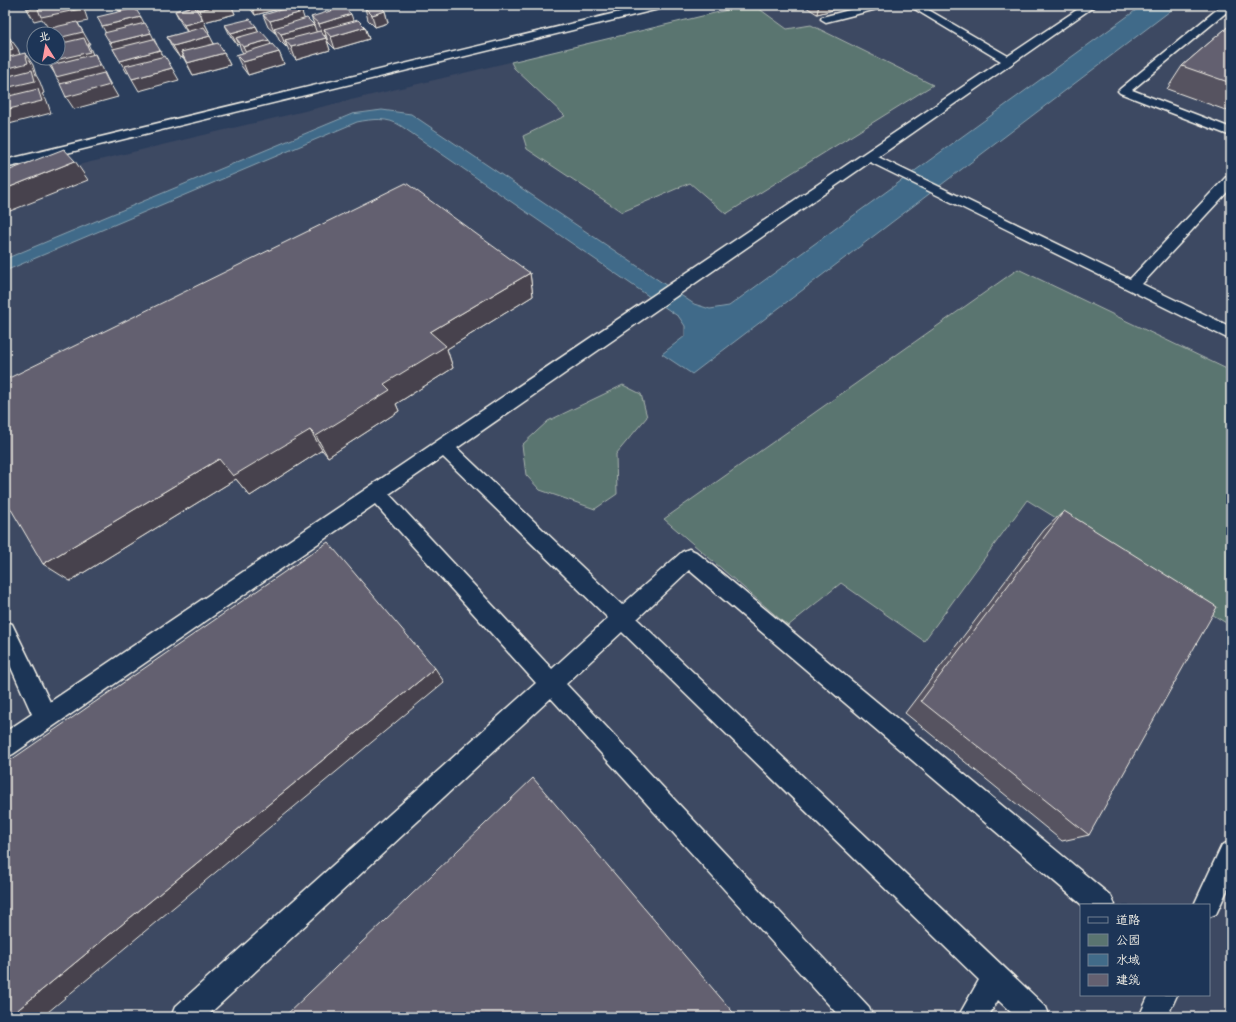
<svg xmlns="http://www.w3.org/2000/svg" width="1236" height="1022" font-family="Sriracha,'LXGW WenKai TC',sans-serif">
<style>
.built{fill:#3c4862;fill-rule:evenodd}
.green{fill:#5a7470;stroke:#a7b2ac}
.water{fill:#416b89;stroke:#89a1af}
.lines{fill:none;stroke-linecap:round;stroke-linejoin:round}
.lane-casing{stroke:#f4f1e8;stroke-width:3}
.street-casing{stroke:#f4f1e8;stroke-width:3}
.lane{fill:#1d3557;fill-rule:evenodd}
.street{fill:#1d3557;fill-rule:evenodd}
.wall{fill:#565360;stroke:#f4f1e8}
.shaded-wall{fill:#46434e;stroke:#f4f1e8}
.building{fill:#646070;stroke:#f4f1e8}
</style>
<rect width="100%" height="100%" fill="#2b3e5c"/>
<filter id="ink" filterUnits="userSpaceOnUse"><feTurbulence type="fractalNoise" baseFrequency=".025" numOctaves="2"/><feDisplacementMap in="SourceGraphic" scale="8" xChannelSelector="R" yChannelSelector="G"/><feConvolveMatrix kernelMatrix="1 2 1 2 8 2 1 2 1" color-interpolation-filters="sRGB"/></filter>
<g filter="url(#ink)">
<path class="built" d="M748 5H1231V1017H5V194L74 166ZM1081 905H1209V995H1081Z"/>
<path class="green" d="M748 5H754L787 29 811 25 933 85 726 214 690 183 622 212 527 149 523 136 565 116 514 68 511 62Z
M1018 269 1231 371V626L1027 500 924 641 841 583 788 626 664 519Z
M623 385 641 394 647 417 616 454 617 494 595 509 540 490 526 475 522 445 548 421Z"/>
<path class="water" d="M1143 5H1178L692 374 662 354 685 336V326L679 317 401 126C388 117 372 119 357 122L5 271V259L352 114 382 110 411 114 694 304 710 309 729 306Z"/>
<g class="lines">
<defs>
<path id="lane" d="M869 5H886L885 7 826 22 821 19 822 17Z
M908 5H920L1008 56 1084 5H1096L878 157 1130 279 1226 177 1231 176V188L1142 284 1231 327V340L870 162 457 448 622 605 682 552 689 549 696 552 1111 896 1115 905H1082L689 570 637 619 1046 1007 1050 1017H1016L998 1000 988 1017H958L979 980 622 632 566 684 869 1007 873 1017H840L551 698 206 1017H171L175 1007 536 683 375 504 13 754 5 758V732L32 714 5 654V621L12 624 50 702 1001 61ZM443 457 608 618 552 669 389 494Z
M1224 6 1228 7 1229 9 1228 11 1132 90 1231 128V136L1120 93 1118 91 1120 89 1220 7Z
M1231 841V882L1216 914 1209 917V905H1194L1222 845Z
M1149 995H1177L1167 1017H1139Z"/>
<path id="street" d="M649 5H669L663 8 5 168V160Z"/>
</defs>
<use href="#lane" class="lane-casing"/>
<use href="#street" class="street-casing"/>
<use href="#lane" class="lane"/>
<use href="#street" class="street"/>
</g>
<path class="wall" d="M191 5H231L235 14 204 22 209 32 208 33 214 44 224 53 230 65 193 75 183 57 180 58 173 49 167 37 187 32 181 23 175 11 192 7Z
M249 5H281L282 8 255 15 250 8Z
M803 5H852L817 14Z
M365 8 385 11 388 23 375 27 368 20Z
M263 15 304 19 314 24 311 17 353 21 365 27 369 39 335 49 328 42 326 35H324L326 38 330 50 296 60 290 53 287 46 286 47 279 40 276 33H275L268 27Z
M1231 24V112L1167 89 1182 66Z
M225 25 256 26 259 32 271 45 279 52 284 64 248 75 242 67 236 55 243 53 241 50 239 44 237 45 231 37Z
M530 273 533 296 447 349 453 368 396 404 399 411 328 457 322 450 250 496 236 479 70 581Z
M1064 511 1089 835 1062 841 905 713 1044 530Z"/>
<path class="shaded-wall" d="M5 5H14L5 7Z
M43 5H80L85 12 88 21 78 23 90 44H88L91 50 97 64 55 74 47 62 58 52V38L49 29 42 19 34 21 27 9Z
M116 5H142L119 11Z
M191 5H194L195 8H192Z
M220 5H231L235 14 204 22 209 32 190 37 184 25 203 20 199 10Z
M252 5H281L282 8 255 15Z
M819 5H852L817 14Z
M385 11 388 23 375 27 372 15Z
M302 12 306 24 274 28 276 33H275L270 21Z
M351 14 355 26 324 29 326 35 323 36 319 24Z
M141 17 147 29 109 39 102 26Z
M314 25 318 37 285 40 287 46 286 47 281 34Z
M256 26 261 38H236L239 44 237 45 231 33Z
M365 27 369 39 335 49 331 37Z
M151 33 157 45 117 56 110 43Z
M210 36 216 48 181 52 183 57 180 58 173 46Z
M9 37 18 49 22 61 5 65V51Z
M326 38 330 50 296 60 291 47Z
M269 40 274 52 249 59 243 47Z
M160 50 166 62 127 73 120 61Z
M279 52 284 64 248 75 243 62Z
M25 53 33 65 36 75 40 82 44 93 42 94 47 101 51 113 9 124 5 119V69Z
M224 53 230 65 193 75 187 63Z
M95 54 102 67 107 78 118 97 74 109 66 97 64 89 56 77Z
M172 68 179 80 139 91 132 79Z
M75 161 88 180 5 213V189Z
M530 273 533 296 447 349 453 368 396 404 399 411 328 457 316 436 430 332Z
M310 430 322 450 250 496 236 479 70 581 43 564 219 459Z
M435 668 444 682 42 1017H9Z"/>
<path class="building" d="M25 5H43L27 9Z
M57 5H80L81 9 41 17 38 9Z
M195 5H220L199 10Z
M375 5H379L385 11 372 15 365 8Z
M194 6 203 20 184 25 175 11Z
M295 6 302 12 270 21 263 15Z
M343 7 351 14 319 24 311 17Z
M135 8 141 17 102 26 97 17Z
M307 18 314 25 281 34 274 28Z
M250 19 256 26 231 33 225 25Z
M358 20 365 27 331 37 324 29Z
M77 22 83 32 58 38V34H40L38 31Z
M145 23 151 33 110 43 104 33Z
M1231 24V83L1182 66Z
M204 27 210 36 173 46 167 37Z
M261 31 269 40 243 47 236 38Z
M320 31 326 38 291 47 285 40Z
M9 37 13 49 5 51V38Z
M84 38 90 52 47 62 45 58H58V44Z
M153 39 160 50 120 61 113 49Z
M218 43 224 53 187 63 181 52Z
M272 44 279 52 243 62 236 55Z
M25 53 28 63 5 69V58Z
M95 54 100 66 56 77 51 65Z
M165 56 172 68 132 79 125 66Z
M32 70 35 81 5 88V77Z
M104 73 110 85 66 97 60 84Z
M38 89 42 101 5 110V97Z
M64 149 75 161 5 189V172Z
M406 183 530 273 430 332 446 346 384 384 390 390 316 436 310 430 233 476 219 459 43 564 5 499V380Z
M1064 511 1217 607 1089 835 921 701Z
M328 542 435 668 9 1017H5V764Z
M533 778 737 1017H284Z"/>
</g>
<rect width="1236" height="1022" fill="none" stroke="#1d3557" stroke-width="20"/>
<rect x="10" y="10" width="1216" height="1002" fill="none" stroke="#f4f1e8" stroke-width="1.5" filter="url(#ink)"/>
<rect x="1080" y="904" width="130" height="92" fill="#1d3557" stroke="#738091"/>
<rect x="1088" y="917" width="20" height="6" fill="#1d3557" stroke="#738091"/>
<text x="1116" y="924" font-size="12" fill="#f4f1e8">道路</text>
<rect x="1088" y="934" width="20" height="12" fill="#5a7470" stroke="#738091"/>
<text x="1116" y="944" font-size="12" fill="#f4f1e8">公园</text>
<rect x="1088" y="954" width="20" height="12" fill="#416b89" stroke="#738091"/>
<text x="1116" y="964" font-size="12" fill="#f4f1e8">水域</text>
<rect x="1088" y="974" width="20" height="12" fill="#646070" stroke="#738091"/>
<text x="1116" y="984" font-size="12" fill="#f4f1e8">建筑</text>
<g transform="translate(46 46) rotate(349)"><circle r="19" fill="#1d3557" stroke="#738091"/>
<path d="M0-3L7 15L0 10L-7 15Z" fill="#ff9aa2"/>
<text y="-6" font-size="11" font-weight="bold" text-anchor="middle" fill="#f4f1e8">北</text>
</g>
</svg>
